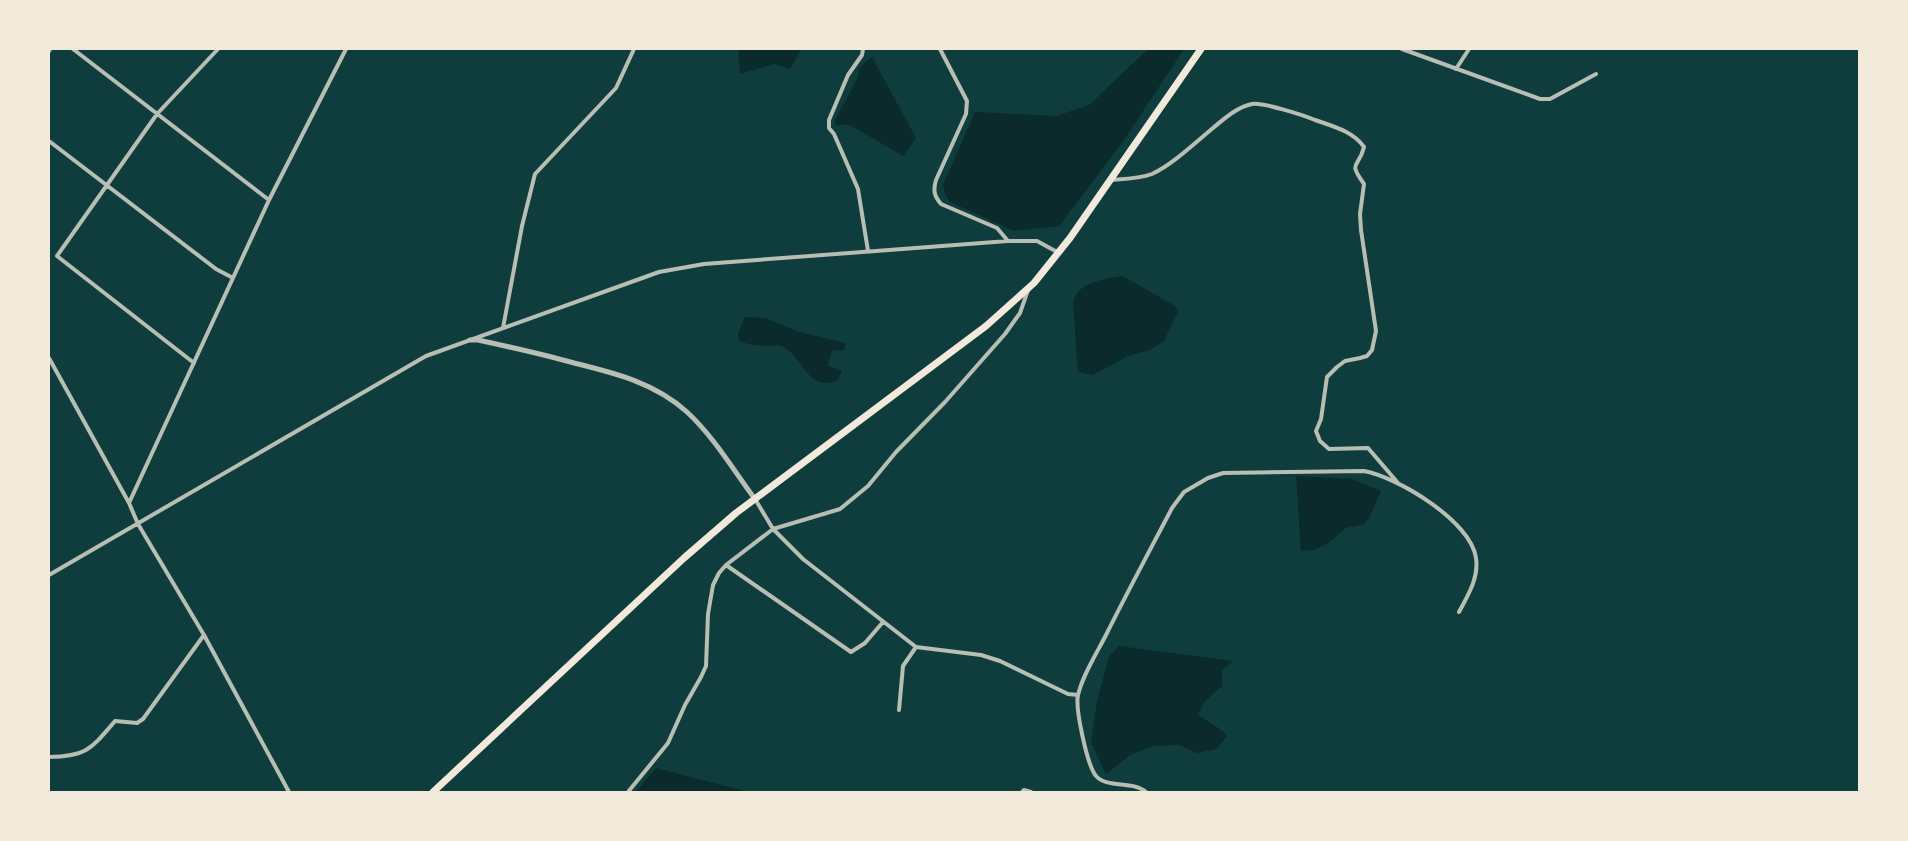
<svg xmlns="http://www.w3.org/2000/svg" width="1908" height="841" font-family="Rubik,sans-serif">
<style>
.water{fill:#0a2a2b}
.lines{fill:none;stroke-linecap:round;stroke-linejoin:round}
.minor{stroke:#b8beb3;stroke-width:4}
.tertiary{stroke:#b8beb3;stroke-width:5}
.trunk{stroke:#f1e9da;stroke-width:7}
</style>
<rect width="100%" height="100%" fill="#0f3d3e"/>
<path class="water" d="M738 49H802L790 69 774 64 740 74Z
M1148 49H1184L1124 140 1059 226 1014 231 950 202 945 194 943 185 975 112 1056 116 1089 105Z
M872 57 916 138 903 156 850 125H836L835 120 857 79 860 67Z
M1123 276 1175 306 1178 311 1164 341 1150 350 1128 356 1093 375 1078 372 1073 301C1080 281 1105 279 1123 276Z
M748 317 766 318 799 332 846 343 844 351 832 350 828 366 842 370 838 380C807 394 803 354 781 346 778 345 773 346 770 346 758 346 749 346 739 340L738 334 744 318Z
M1296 476 1352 479 1381 491 1369 518 1364 524 1346 528 1327 544 1314 550 1301 551Z
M1119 646 1233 661 1222 670V686L1205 701 1198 715 1223 731 1227 736 1216 749 1197 753 1180 745 1154 746 1130 755 1106 774 1091 743 1097 701 1109 657Z
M656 768 748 792H636Z"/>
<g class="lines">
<path class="minor" d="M73 49 269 200
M863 49 862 55 848 75 829 120V128L834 134 858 189 868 251
M940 49 967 101 966 114 936 180C933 190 934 196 941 204L997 228 1008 241
M1402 49 1540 99H1550L1596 74
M49 51 50 49
M1456 69 1469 49
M49 141 216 269 233 278
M1110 180C1124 179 1139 179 1152 174 1172 165 1196 142 1213 128 1224 119 1237 107 1252 104 1262 102 1303 115 1315 120 1332 126 1353 131 1364 147 1359 169 1347 160 1364 184L1360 214 1361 230 1376 331 1372 350 1367 356 1360 358 1345 361 1337 367 1327 377 1321 419 1316 431 1320 441 1329 449 1368 448 1398 483
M503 328 522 226 535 174 616 88 634 49
M49 358 129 503 138 524 204 635 289 792
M194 363 57 256 157 114 218 49
M755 499 773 529 803 559 916 647 981 655 1000 661 1068 694 1078 695
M129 503 269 200 346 49
M726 565 851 652 865 643 883 622
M49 575 426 356 659 272 704 264 1008 241H1037L1059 253
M899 710 903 666 916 647
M49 757C87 756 91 749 115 721L137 723 143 719 204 635
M628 792 668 743 685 705 701 677 706 666 708 614 713 585 719 573 726 565 773 529 840 509 868 486 896 452 945 402 1005 334 1020 313 1028 290
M1022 792 1024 790 1031 792
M1146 792C1132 780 1108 789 1096 776 1087 765 1075 708 1078 695 1083 674 1097 653 1107 633 1128 591 1150 550 1172 508L1184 492 1208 478 1223 473 1364 471C1397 477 1471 521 1476 558 1479 578 1468 595 1459 612"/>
<path class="tertiary" d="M470 340H478C510 347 542 354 574 363 615 373 655 383 687 412 714 437 734 471 755 499"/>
<path class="trunk" d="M433 792 684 558 736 513 986 326 1034 283 1070 238 1201 49"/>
</g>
<rect width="1908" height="841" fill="none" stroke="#f1e9da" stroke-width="100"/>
</svg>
